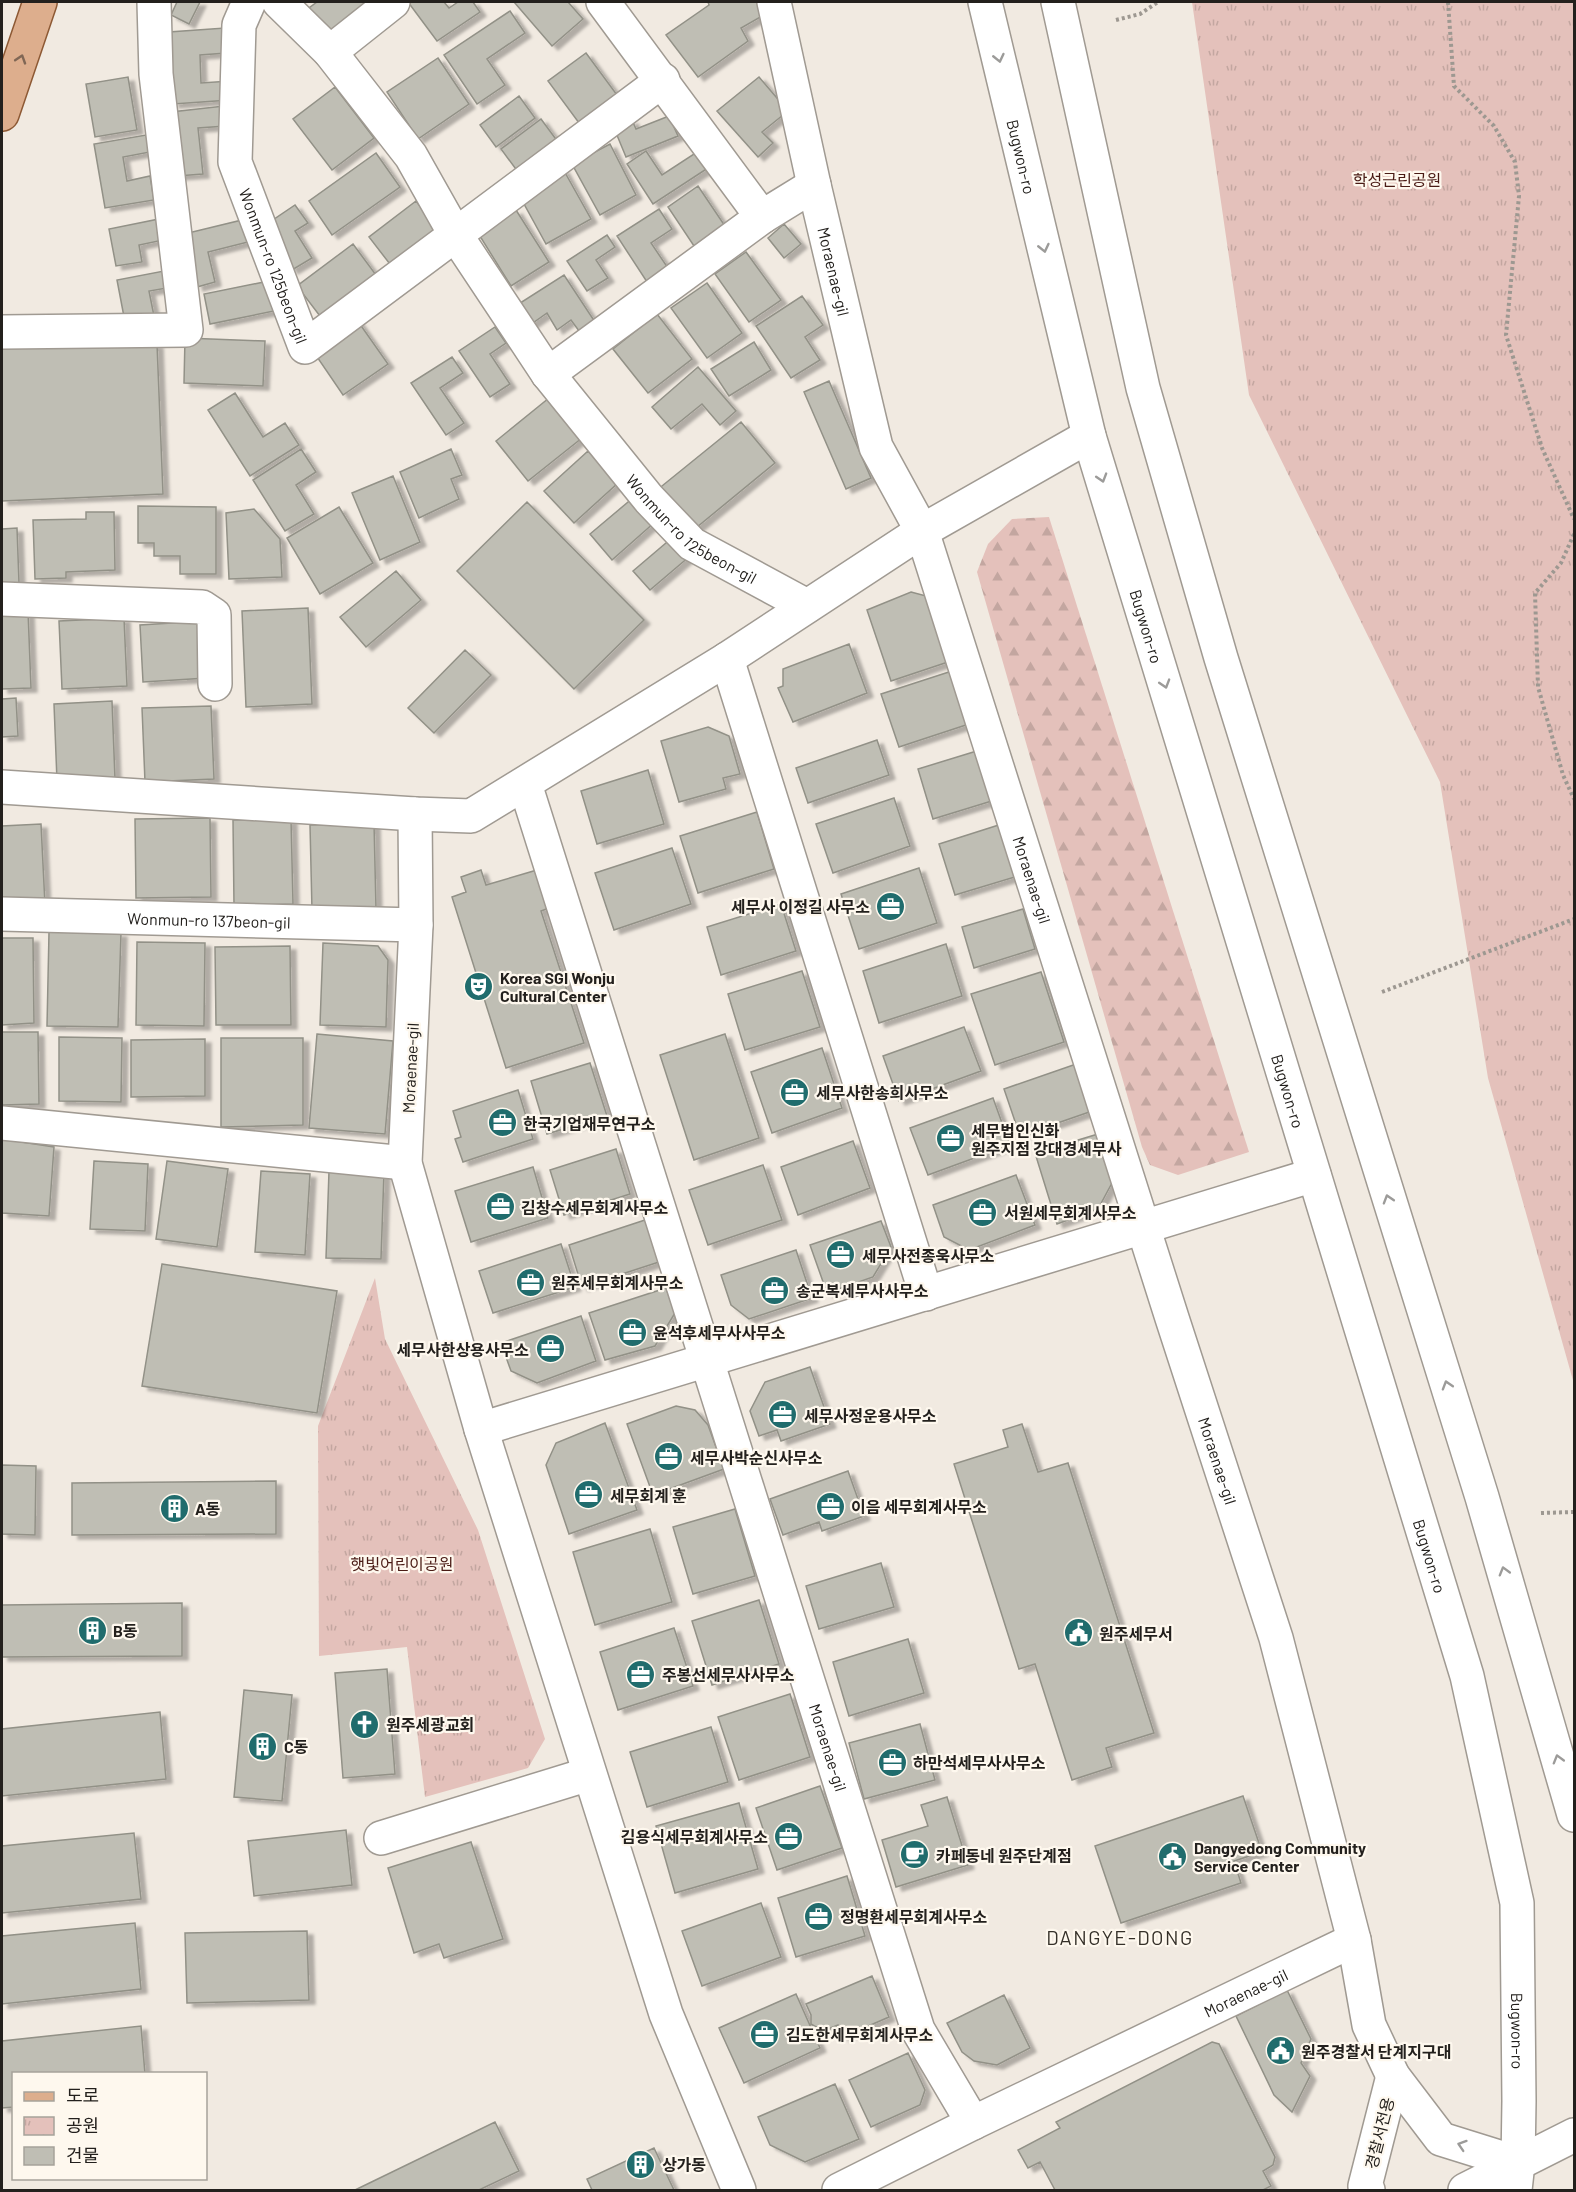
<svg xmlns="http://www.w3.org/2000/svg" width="1576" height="2192" font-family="Barlow,'Noto Sans KR',sans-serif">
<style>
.forest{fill:url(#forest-firs)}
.park{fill:url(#park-tufts)}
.building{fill:#bfbeb4;stroke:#929187;stroke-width:1.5;filter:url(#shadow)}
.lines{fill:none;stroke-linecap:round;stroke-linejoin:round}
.minor-casing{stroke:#a09a92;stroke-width:36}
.major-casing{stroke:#8d5934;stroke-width:36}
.path{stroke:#9d9891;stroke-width:4;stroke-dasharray:3 3;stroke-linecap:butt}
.minor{stroke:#fff;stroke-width:33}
.major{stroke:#ddae8d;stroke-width:33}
.oneway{stroke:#9c9b99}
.oneway2{stroke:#806755}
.labels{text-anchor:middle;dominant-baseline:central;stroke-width:4.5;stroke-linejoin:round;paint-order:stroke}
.street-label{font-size:16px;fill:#23201d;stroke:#fef8ee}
.park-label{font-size:16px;fill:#4a1b15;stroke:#fef8ee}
.poi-label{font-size:16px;font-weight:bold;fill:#23201d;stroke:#fef8ee;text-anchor:start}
.quarter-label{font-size:20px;letter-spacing:1.5px;fill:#353029;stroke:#fef8ee}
</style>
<defs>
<pattern id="forest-firs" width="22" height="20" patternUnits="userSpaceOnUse" patternTransform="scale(1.5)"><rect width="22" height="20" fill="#e4c1bb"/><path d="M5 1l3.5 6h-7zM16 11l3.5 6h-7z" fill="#c3a6a0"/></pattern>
<pattern id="park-tufts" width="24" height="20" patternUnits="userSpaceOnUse" patternTransform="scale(1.5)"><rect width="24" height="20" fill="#e4c1bb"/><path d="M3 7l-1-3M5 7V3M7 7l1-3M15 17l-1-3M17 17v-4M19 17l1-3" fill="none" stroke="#c3a6a0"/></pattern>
<filter id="shadow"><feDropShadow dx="6" dy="4" stdDeviation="1.5" flood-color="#0004"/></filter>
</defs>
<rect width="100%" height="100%" fill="#f1eae1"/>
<path class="forest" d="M1049 517 1249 1152 1178 1175 1150 1165 1142 1147 977 572 988 544 1012 519Z"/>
<path class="park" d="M1192 2H1574V1384L1488 1078 1440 782 1249 395Z
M375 1278 385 1339 478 1530 545 1739 528 1768 425 1797 407 1647 319 1656 318 1426Z"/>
<path class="building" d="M177 2H200L189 24 171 15Z
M317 2H369L329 33 309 8Z
M408 2H444L449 8 458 2H473L480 12 437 41Z
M514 2H568L583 19 552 46Z
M708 2H759L764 15 741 28 748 41 698 77 666 35 709 5Z
M510 11 525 33 487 59 505 85 477 104 444 55Z
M225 28 227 53 200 55 201 83 230 81V100L173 104 169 32Z
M586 53 620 99 582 127 548 81Z
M438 58 469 104 418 139 387 92Z
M128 77 137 130 95 137 86 84Z
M759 77 788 111 762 132 773 143 758 157 717 111Z
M335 87 374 138 332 170 293 119Z
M519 96 535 118 496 147 480 125Z
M224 106 226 126 198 128 203 174 177 176 171 112Z
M669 116 678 136 626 157 614 128 632 120 636 129Z
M541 119 561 146 521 176 501 149Z
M146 135 150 152 123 157 127 181 150 176 154 200 105 208 94 144Z
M610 144 636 195 600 215 572 164Z
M646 151 662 175 697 152 708 168 653 204 627 164Z
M376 153 400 187 332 235 309 201Z
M563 169 591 219 546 244 518 193Z
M698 186 727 229 696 249 668 207Z
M416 201 440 232 393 268 369 237Z
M295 205 308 223 295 231 312 258 292 270 264 226Z
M659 209 672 229 651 243 670 271 649 285 617 236Z
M516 210 549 262 511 286 478 233Z
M164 218 168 239 139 245 142 262 116 266 109 229Z
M242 220 248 242 208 252 215 282 197 287 184 234Z
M784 224 801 244 784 258 768 238Z
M607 235 615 247 596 260 608 278 587 291 567 261Z
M353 244 379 279 323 320 297 286Z
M746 252 781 300 749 322 715 274Z
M169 270 173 287 149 291 154 316 125 322 117 280Z
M564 275 597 325 582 335 571 320 557 330 547 313 530 325 517 305Z
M269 281 274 311 210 324 204 294Z
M707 283 742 333 707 358 671 308Z
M802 296 823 325 805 337 820 360 791 378 756 326Z
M657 314 692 359 648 393 613 349Z
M357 320 388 364 343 395 313 351Z
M495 327 506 343 490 354 510 384 490 397 459 351Z
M185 338 265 341 263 386 184 383Z
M2 341 157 344 163 494 2 501Z
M754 342 771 370 729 396 711 369Z
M452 357 463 373 440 388 464 423 446 435 411 383Z
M698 367 736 411 720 425 702 404 671 429 652 407Z
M829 381 871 478 846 489 804 392Z
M235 393 263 437 285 423 299 445 250 476 208 410Z
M549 398 582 438 528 481 496 441Z
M741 422 775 463 691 532 657 490Z
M301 449 316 472 296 485 314 514 285 531 253 480Z
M451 449 462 475 451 479 459 499 419 518 400 472Z
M588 451 618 483 574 523 544 491Z
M393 476 420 542 380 560 352 493Z
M634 497 655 522 612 560 590 534Z
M527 502 644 620 574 689 457 571Z
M138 506 216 507V574H180V556H154V543H138Z
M339 507 373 563 320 594 287 538Z
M254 509 280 539 282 577 229 579 226 513Z
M86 512H114L115 570 66 572V578L35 579 33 520 86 519Z
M17 528 19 583 2 584V529Z
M673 537 690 556 650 590 633 571Z
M396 571 421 600 366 647 340 617Z
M911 592 930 597 951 661 891 681 867 610Z
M308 608 312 704 246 707 242 611Z
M28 611 31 688 2 689V612Z
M124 618 127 686 62 689 59 621Z
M204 621 207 678 143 682 140 625Z
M849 644 867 693 793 722 778 688 783 686V669Z
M465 650 491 675 434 733 408 708Z
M955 670 972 723 899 747 881 694Z
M16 698 18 736 2 737V699Z
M112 701 115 779 57 781 54 704Z
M211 706 214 779 145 782 142 708Z
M708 727 729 736 740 774 723 778 726 789 679 802 661 741Z
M877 740 889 775 808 803 796 768Z
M980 750 995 800 933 819 918 769Z
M648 770 664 824 597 844 581 791Z
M894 798 910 846 833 873 816 824Z
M757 812 774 869 698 893 680 836Z
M210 818 211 897 136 898 135 819Z
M291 819 293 904 234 906 233 820Z
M374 823 376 909 312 911 310 825Z
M1005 823 1021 875 955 895 939 844Z
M41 824 45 905 2 907V826Z
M672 848 691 904 614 930 595 873Z
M919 868 937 923 859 949 841 894Z
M481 870 486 885 537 870 549 908 541 911 584 1043 506 1068 452 897 466 892 461 877Z
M781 904 796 951 721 975 707 927Z
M1023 909 1035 949 974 968 962 927Z
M49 932 121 933 118 1027 47 1026Z
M2 938H33L34 1023 2 1025Z
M137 942 205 943 204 1026 136 1025Z
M323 943 378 946 388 960 386 1027 320 1025Z
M946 944 962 996 879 1023 863 971Z
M290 946 291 1025H216L215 947Z
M802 971 820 1027 745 1050 728 994Z
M1041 972 1064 1042 995 1065 971 994Z
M964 1027 981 1071 899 1101 883 1056Z
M2 1032H38L39 1104 2 1105Z
M317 1034 393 1041 385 1134 309 1128Z
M725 1034 759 1138 694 1160 660 1055Z
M59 1037 122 1038 121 1102 59 1101Z
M221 1038H303V1125L221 1127Z
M205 1039V1096L131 1097V1040Z
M822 1048 842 1108 772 1133 751 1072Z
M1082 1062 1098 1109 1020 1136 1004 1089Z
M590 1063 607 1116 547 1134 531 1081Z
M518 1090 533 1139 463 1162 455 1139 461 1137 453 1111Z
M993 1098 1010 1145 928 1175 910 1128Z
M1108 1131 1120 1168 1098 1209 1057 1224 1035 1153Z
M2 1139 54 1147 49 1216 2 1213Z
M853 1141 870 1188 798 1215 781 1167Z
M616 1149 630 1194 564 1215 550 1170Z
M94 1161 148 1164 145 1231 90 1229Z
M167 1161 228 1169 217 1247 156 1239Z
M763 1165 782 1220 708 1245 689 1190Z
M533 1167 548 1218 471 1242 455 1191Z
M261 1171 310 1174 305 1255 255 1252Z
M329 1171 384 1172 381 1259 326 1258Z
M1016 1175 1035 1225 969 1250 944 1237 933 1205Z
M645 1220 659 1262 582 1287 569 1245Z
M881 1221 891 1247 873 1277 827 1293 810 1245Z
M561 1244 575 1287 493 1313 479 1271Z
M796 1250 812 1298 749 1319 731 1305 721 1275Z
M162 1264 337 1291 317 1413 142 1386Z
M666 1288 675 1313 655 1346 605 1360 589 1313Z
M581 1316 596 1361 537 1383 511 1371 501 1343Z
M810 1367 830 1424 781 1441 777 1430 759 1436 750 1411 765 1382Z
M676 1406 695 1410 708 1425 724 1469 653 1495 627 1424Z
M605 1423 637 1510 569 1534 546 1465 556 1443Z
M1022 1424 1038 1472 1068 1463 1154 1733 1106 1748 1112 1767 1072 1780 1035 1664 1019 1669 954 1464 1008 1447 1003 1430Z
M2 1465 36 1466 35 1535 2 1534Z
M848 1471 864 1516 822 1531 819 1522 783 1535 770 1499Z
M276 1481V1534L72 1535V1483Z
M735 1509 755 1576 693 1594 673 1527Z
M650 1529 672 1602 595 1625 573 1552Z
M881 1563 894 1607 819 1629 806 1586Z
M759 1600 779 1664 712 1685 692 1621Z
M182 1603V1656L2 1657V1605Z
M674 1628 693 1686 618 1710 600 1652Z
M908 1639 924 1693 849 1716 833 1662Z
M387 1669 395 1774 343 1778 335 1673Z
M244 1690 292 1695 282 1801 234 1797Z
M790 1694 810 1757 739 1780 718 1717Z
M160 1712 166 1779 2 1796V1729Z
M920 1724 935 1780 864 1799 849 1743Z
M711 1727 728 1782 647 1807 630 1752Z
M820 1786 842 1848 777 1870 756 1808Z
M1243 1796 1262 1852 1234 1861 1241 1883 1121 1923 1095 1846Z
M947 1797 968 1865 896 1887 882 1840 928 1826 921 1805Z
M739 1803 758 1869 675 1893 656 1826Z
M346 1830 352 1885 254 1896 248 1841Z
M134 1833 141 1899 2 1913V1846Z
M471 1842 503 1939 444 1958 439 1944 414 1953 388 1868Z
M847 1876 865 1936 796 1957 778 1898Z
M761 1903 781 1957 702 1986 682 1931Z
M135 1923 141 1989 2 2004V1936Z
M307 1931 309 2000 187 2003 185 1933Z
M872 1976 889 2017 843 2037 838 2025 823 2031 811 2024V2015L806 2004Z
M1287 1990 1311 2039 1301 2063 1310 2076 1292 2112 1274 2095 1236 2016Z
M796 1994 820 2048 744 2083 719 2028Z
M1004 1995 1030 2048 997 2065 974 2061 962 2052 947 2023Z
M141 2026 145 2074H14V2107L2 2108V2041Z
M1212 2042 1219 2044 1275 2157 1273 2165 1263 2171 1271 2186 1263 2190H1055L1040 2162 1028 2168 1018 2150 1060 2128 1056 2122Z
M908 2053 925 2090 920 2105 871 2127 849 2080Z
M835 2084 859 2139 805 2162 770 2145 758 2117Z
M495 2122 519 2171 479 2190H355Z
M654 2148 674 2190H592L587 2179Z"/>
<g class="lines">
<defs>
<g id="minor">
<path id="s1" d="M249 2 239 25 235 162 305 347 663 80"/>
<path id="s2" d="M279 2 330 52 411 156 455 234 548 374 649 499 692 544 807 606"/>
<path d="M603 2 762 217 814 185"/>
<path id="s3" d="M774 2 814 185 876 447 922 531 1172 1318 1276 1638 1354 1940 1369 2025 1393 2076 1441 2139 1518 2163"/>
<path id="s4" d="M985 2 1089 436 1467 1676 1517 1903 1519 2101 1518 2163 1515 2190"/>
<path d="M1058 2 1143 388 1221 658 1482 1497 1574 1815"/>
<path d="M330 52 393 2"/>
<path d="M2 332 186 330 156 74 154 2"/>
<path d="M548 374 762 217"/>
<path d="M2 599 202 607 214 615 215 684"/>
<path d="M727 659 926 1294"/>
<path id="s5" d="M525 784 918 2030 973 2123"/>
<path d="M2 787 415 814 471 816 727 659 922 531 1089 436"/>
<path d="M415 814 416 925 405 1163 481 1429 666 2014 739 2190"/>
<path id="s6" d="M2 914 416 925"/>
<path d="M2 1123 405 1163"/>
<path d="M481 1429 1314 1175"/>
<path d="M381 1838 589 1774"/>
<path id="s7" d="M839 2190 973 2123 1354 1940"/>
<path d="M1368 2190 1365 2186 1393 2076"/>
<path d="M1465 2190 1574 2135"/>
</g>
<path id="major" d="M2 114 40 2"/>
</defs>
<use href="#minor" class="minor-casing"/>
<use href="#major" class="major-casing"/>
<path class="path" d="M1448 2 1454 86 1494 126 1515 162 1519 196 1506 335 1542 448 1574 519
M1116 20 1140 14 1158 2
M1574 534 1561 563 1535 593 1538 687 1563 775 1574 799
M1382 992 1574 919
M1541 1513 1574 1512"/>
<use href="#minor" class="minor"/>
<use href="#major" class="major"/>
</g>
<defs><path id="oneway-chevron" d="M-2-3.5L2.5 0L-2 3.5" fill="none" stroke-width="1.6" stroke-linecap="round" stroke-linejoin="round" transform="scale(1.5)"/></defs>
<g class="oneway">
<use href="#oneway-chevron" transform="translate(999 58) rotate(77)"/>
<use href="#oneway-chevron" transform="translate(1044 248) rotate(77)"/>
<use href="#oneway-chevron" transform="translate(1102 478) rotate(73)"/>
<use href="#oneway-chevron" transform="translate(1165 684) rotate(73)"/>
<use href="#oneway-chevron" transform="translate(1388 1199) rotate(-107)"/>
<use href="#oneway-chevron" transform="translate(1447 1385) rotate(-107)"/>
<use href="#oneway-chevron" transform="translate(1504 1571) rotate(-106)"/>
<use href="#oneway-chevron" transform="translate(1558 1759) rotate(-106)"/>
<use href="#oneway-chevron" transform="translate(1462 2145) rotate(-162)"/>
</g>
<use class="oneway2" href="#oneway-chevron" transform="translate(21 59) rotate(-72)"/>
<defs>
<symbol id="office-disc" viewBox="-11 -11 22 22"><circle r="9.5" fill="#206c6d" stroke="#fef8ee"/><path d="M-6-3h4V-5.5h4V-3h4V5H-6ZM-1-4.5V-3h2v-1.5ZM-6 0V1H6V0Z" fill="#fff"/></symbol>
<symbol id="theatre-disc" viewBox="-11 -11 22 22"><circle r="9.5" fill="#206c6d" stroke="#fef8ee"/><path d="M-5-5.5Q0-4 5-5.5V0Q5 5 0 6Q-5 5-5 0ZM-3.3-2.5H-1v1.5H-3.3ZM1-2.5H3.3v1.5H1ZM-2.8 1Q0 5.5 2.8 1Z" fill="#fff"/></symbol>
<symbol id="building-disc" viewBox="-11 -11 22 22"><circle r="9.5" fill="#206c6d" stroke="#fef8ee"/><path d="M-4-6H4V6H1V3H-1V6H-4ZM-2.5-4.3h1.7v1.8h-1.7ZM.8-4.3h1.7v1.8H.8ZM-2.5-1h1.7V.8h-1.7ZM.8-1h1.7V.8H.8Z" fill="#fff"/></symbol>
<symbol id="civic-disc" viewBox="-11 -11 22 22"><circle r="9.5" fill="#206c6d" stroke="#fef8ee"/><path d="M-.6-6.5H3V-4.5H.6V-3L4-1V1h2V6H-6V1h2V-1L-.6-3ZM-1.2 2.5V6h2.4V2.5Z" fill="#fff"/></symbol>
<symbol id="church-disc" viewBox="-11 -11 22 22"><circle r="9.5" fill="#206c6d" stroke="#fef8ee"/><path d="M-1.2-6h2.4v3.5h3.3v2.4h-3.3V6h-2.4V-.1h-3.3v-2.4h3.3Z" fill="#fff"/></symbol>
<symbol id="cafe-disc" viewBox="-11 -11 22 22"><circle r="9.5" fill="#206c6d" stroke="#fef8ee"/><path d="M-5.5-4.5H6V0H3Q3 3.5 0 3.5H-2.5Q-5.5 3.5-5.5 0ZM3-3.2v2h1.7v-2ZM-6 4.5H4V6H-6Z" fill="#fff"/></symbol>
</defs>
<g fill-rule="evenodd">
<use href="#office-disc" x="874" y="890" width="33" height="33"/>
<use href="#theatre-disc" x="462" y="970" width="33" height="33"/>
<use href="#office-disc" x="778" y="1076" width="33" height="33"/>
<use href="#office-disc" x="486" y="1106" width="33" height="33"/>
<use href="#office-disc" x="934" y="1122" width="33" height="33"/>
<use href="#office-disc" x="484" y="1190" width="33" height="33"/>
<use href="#office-disc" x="966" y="1196" width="33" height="33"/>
<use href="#office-disc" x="824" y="1238" width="33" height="33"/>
<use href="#office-disc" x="514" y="1266" width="33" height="33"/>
<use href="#office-disc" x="758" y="1274" width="33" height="33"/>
<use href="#office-disc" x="616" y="1316" width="33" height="33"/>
<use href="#office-disc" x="534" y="1332" width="33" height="33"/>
<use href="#office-disc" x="766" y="1398" width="33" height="33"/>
<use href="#office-disc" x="652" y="1440" width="33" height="33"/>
<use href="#office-disc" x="572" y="1478" width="33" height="33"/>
<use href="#office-disc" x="814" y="1490" width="33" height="33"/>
<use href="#building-disc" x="158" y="1492" width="33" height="33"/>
<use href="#building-disc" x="76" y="1614" width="33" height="33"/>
<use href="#civic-disc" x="1062" y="1616" width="33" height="33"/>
<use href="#office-disc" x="624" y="1658" width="33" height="33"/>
<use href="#church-disc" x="348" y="1708" width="33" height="33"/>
<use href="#building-disc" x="246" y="1730" width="33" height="33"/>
<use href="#office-disc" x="876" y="1746" width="33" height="33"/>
<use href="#office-disc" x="772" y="1820" width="33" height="33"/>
<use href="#cafe-disc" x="898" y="1838" width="33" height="33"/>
<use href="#civic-disc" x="1156" y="1840" width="33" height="33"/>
<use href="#office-disc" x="802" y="1900" width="33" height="33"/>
<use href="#office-disc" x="748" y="2018" width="33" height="33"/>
<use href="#civic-disc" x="1264" y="2034" width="33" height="33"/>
<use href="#building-disc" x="624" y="2148" width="33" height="33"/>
</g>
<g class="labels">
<g class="street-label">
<text stroke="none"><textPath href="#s4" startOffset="159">Bugwon-ro</textPath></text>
<text stroke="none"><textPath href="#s1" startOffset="273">Wonmun-ro 125beon-gil</textPath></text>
<text stroke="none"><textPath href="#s3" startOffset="276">Moraenae-gil</textPath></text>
<text stroke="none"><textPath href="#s2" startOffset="674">Wonmun-ro 125beon-gil</textPath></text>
<text stroke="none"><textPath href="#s4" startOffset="645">Bugwon-ro</textPath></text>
<text stroke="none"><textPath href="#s3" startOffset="918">Moraenae-gil</textPath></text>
<text stroke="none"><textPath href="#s6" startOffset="207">Wonmun-ro 137beon-gil</textPath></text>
<text transform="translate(410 1068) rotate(-87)">Moraenae-gil</text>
<text stroke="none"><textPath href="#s4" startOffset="1131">Bugwon-ro</textPath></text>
<text stroke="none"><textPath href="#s3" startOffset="1528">Moraenae-gil</textPath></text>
<text stroke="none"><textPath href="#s4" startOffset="1617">Bugwon-ro</textPath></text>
<text stroke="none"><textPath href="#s5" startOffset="1010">Moraenae-gil</textPath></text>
<text stroke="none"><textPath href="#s7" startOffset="452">Moraenae-gil</textPath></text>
<text stroke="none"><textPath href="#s4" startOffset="2103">Bugwon-ro</textPath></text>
<text transform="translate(1379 2133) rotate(-76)">경찰서전용</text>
</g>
<g class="park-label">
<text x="1397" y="179">학성근린공원</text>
<text x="402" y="1563">햇빛어린이공원</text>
</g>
<g class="poi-label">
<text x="870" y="906" text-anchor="end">세무사 이정길 사무소</text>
<text x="500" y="977">Korea SGI Wonju<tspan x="500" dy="18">Cultural Center</tspan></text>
<text x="816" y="1092">세무사한송희사무소</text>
<text x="523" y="1123">한국기업재무연구소</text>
<text x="971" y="1130">세무법인신화<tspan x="971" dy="18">원주지점 강대경세무사</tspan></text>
<text x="521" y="1207">김창수세무회계사무소</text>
<text x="1004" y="1212">서원세무회계사무소</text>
<text x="862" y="1255">세무사전종욱사무소</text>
<text x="551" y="1282">원주세무회계사무소</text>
<text x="796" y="1290">송군복세무사사무소</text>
<text x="653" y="1332">윤석후세무사사무소</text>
<text x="529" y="1349" text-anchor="end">세무사한상용사무소</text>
<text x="804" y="1415">세무사정운용사무소</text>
<text x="690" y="1457">세무사박순신사무소</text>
<text x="610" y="1495">세무회계 훈</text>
<text x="851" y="1506">이음 세무회계사무소</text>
<text x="195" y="1508">A동</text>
<text x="113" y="1630">B동</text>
<text x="1099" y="1633">원주세무서</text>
<text x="662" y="1674">주봉선세무사사무소</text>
<text x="386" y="1724">원주세광교회</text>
<text x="284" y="1746">C동</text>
<text x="913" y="1762">하만석세무사사무소</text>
<text x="768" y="1836" text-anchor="end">김용식세무회계사무소</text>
<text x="1194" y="1847">Dangyedong Community<tspan x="1194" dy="18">Service Center</tspan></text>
<text x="936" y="1855">카페동네 원주단계점</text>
<text x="840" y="1916">정명환세무회계사무소</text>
<text x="786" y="2034">김도한세무회계사무소</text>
<text x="1301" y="2051">원주경찰서 단계지구대</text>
<text x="662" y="2164">상가동</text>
</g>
<g class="quarter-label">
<text x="1120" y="1937">DANGYE-DONG</text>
</g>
</g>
<rect width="1576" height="2192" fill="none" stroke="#23201d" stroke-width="6"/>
<rect x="12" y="2072" width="195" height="108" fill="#fef8ee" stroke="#a6a29a" stroke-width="1.5"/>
<rect x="24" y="2092" width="30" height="9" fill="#ddae8d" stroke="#a6a29a" stroke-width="1.5"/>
<text x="66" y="2102" font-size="18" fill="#23201d">도로</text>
<rect x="24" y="2117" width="30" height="18" fill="url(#park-tufts)" stroke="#a6a29a" stroke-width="1.5"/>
<text x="66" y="2132" font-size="18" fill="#23201d">공원</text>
<rect x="24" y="2147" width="30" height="18" fill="#bfbeb4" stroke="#a6a29a" stroke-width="1.5"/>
<text x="66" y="2162" font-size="18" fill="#23201d">건물</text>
</svg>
